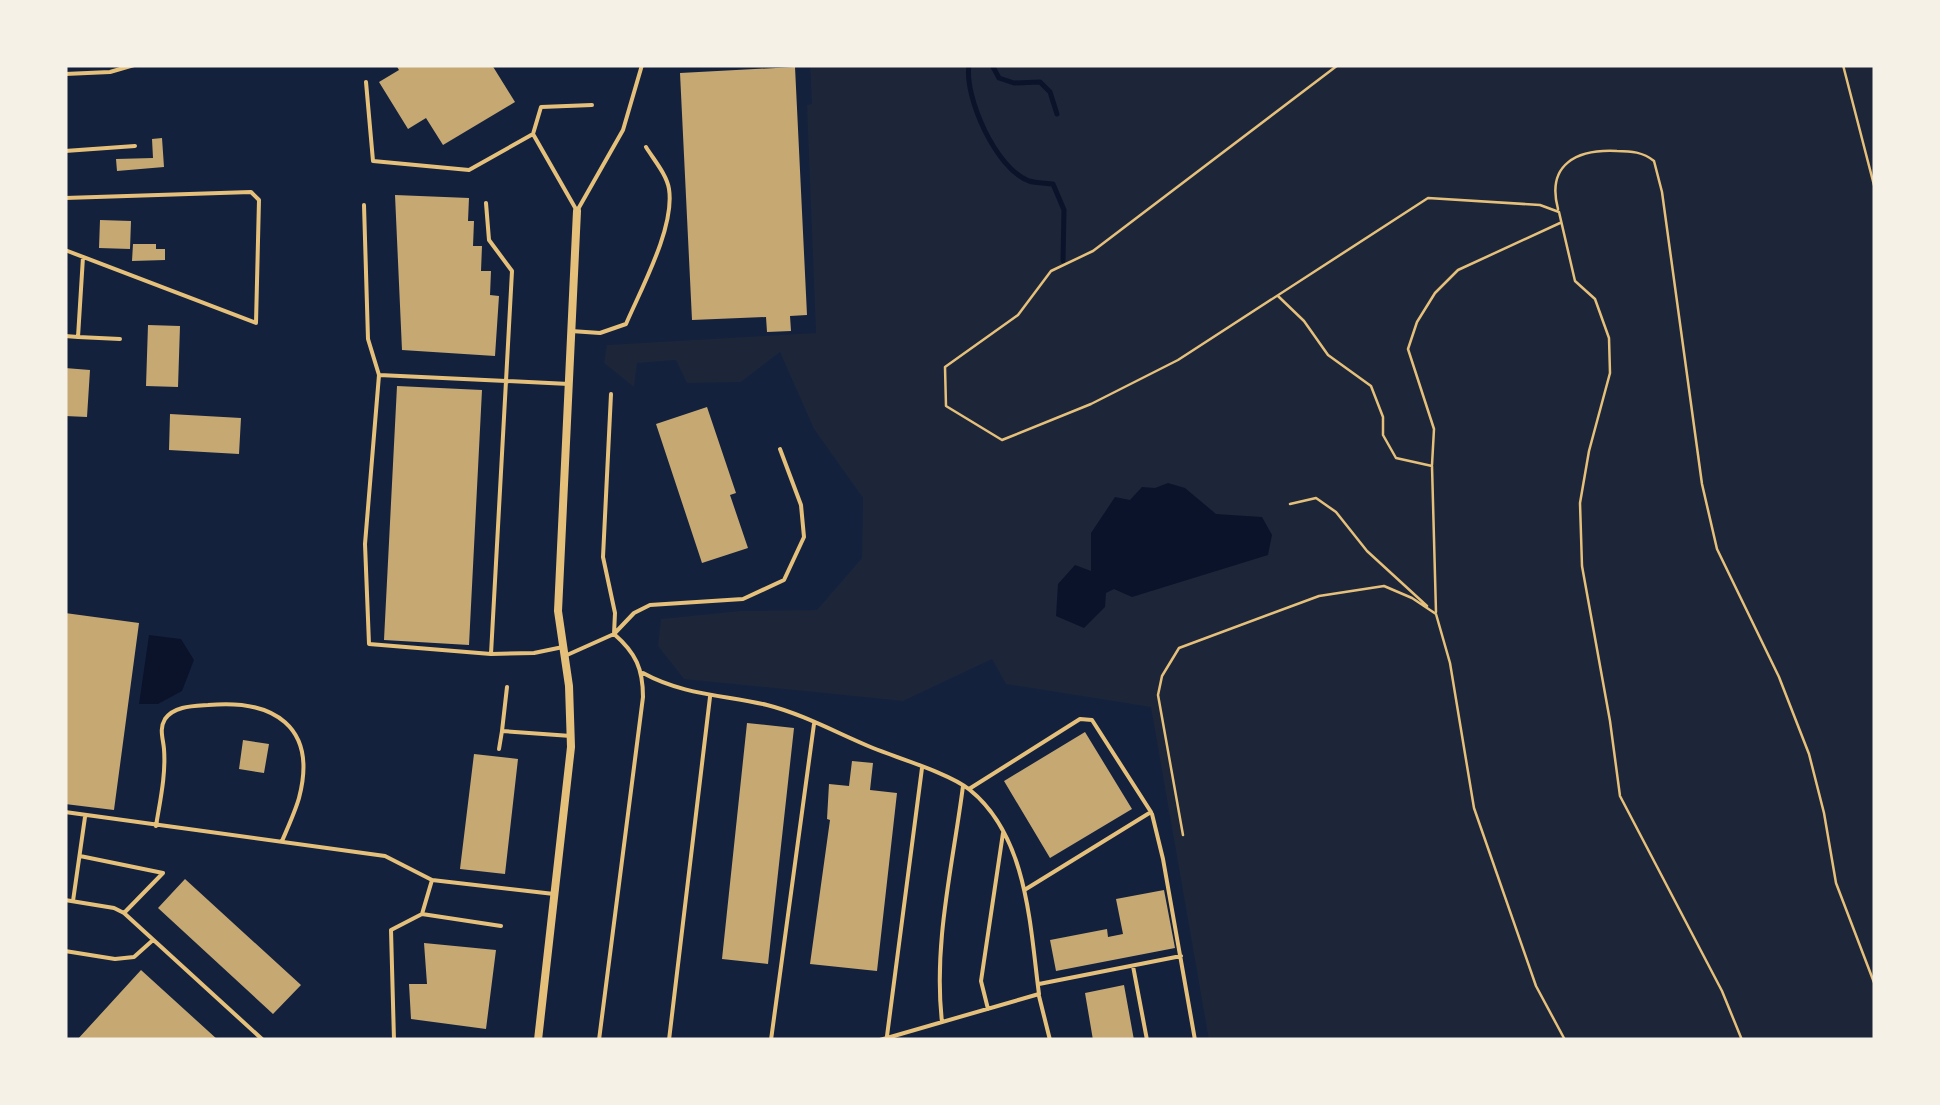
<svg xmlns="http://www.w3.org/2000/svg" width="1940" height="1105" font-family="Karla,sans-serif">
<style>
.green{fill:#1d2539}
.water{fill:#0b132b}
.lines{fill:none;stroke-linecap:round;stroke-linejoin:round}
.stream{stroke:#0b132b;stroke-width:5}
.building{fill:#c6a872}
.path{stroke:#e5c07b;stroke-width:2.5}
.service{stroke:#e5c07b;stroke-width:4}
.minor{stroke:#e5c07b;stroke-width:8}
</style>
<rect width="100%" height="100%" fill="#14213d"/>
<path class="green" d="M810 65H1875V1040H1209L1151 707 1006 684 992 659 903 701 684 679 658 646 661 619 740 611 817 610 862 558 863 498 814 429 780 352 741 382 687 383 676 360 637 363 634 387 604 363 607 345 816 333 807 105 812 104Z"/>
<path class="water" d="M1168 483 1185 488 1216 514 1262 517 1272 535 1268 555 1132 597 1114 589 1106 593 1105 607 1084 628 1056 616 1058 584 1075 565 1091 571V533L1115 497 1130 500 1142 487 1155 488Z
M149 635 181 639 194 660 182 691 158 704H139Z"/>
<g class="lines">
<path class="stream" d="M969 65C964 97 996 169 1029 181 1036 183 1046 183 1053 184L1064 210 1063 261
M992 65 999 78 1014 83 1040 82 1050 92 1057 114"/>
</g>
<path class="building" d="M396 65H492L515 102 443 145 426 118 408 129 379 82 399 70Z
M795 67 807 315 790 316 791 331 767 332 766 317 692 320 680 73Z
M162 138 164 167 117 171 116 159 153 158 152 139Z
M395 195 469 198 468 221H474L473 246H482L481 271H491L490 295 499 296 495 356 402 350Z
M100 220 131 221 130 249 99 248Z
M133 244H156V249H165V260L132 261Z
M148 325 180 326 178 387 146 386Z
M65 368 90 370 87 417 65 416Z
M397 386 482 390 469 645 384 640Z
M707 407 736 493 730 495 748 548 702 563 656 424Z
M170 414 241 418 239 454 169 450Z
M65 613 139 623 114 810 65 804Z
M747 723 794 728 768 964 722 959Z
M1085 732 1132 809 1050 858 1004 781Z
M243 740 269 744 264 773 239 769Z
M474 754 518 759 505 874 460 869Z
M852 761 873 763 870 790 897 793 877 971 810 964 830 820 827 819 829 784 849 786Z
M185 879 301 985 273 1014 158 908Z
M1164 890 1175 948 1056 971 1050 940 1107 929 1108 937 1123 934 1116 899Z
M424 943 496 950 486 1029 411 1019 409 984H427Z
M141 970 218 1040H77Z
M1124 985 1134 1040H1093L1085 993Z"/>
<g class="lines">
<path class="path" d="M1338 65 1093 251 1051 271 1018 315 945 367 946 406 1002 440 1091 404 1178 360 1428 198 1540 205 1559 212 1575 281 1595 299 1609 338 1610 373 1589 451 1580 503 1582 566 1610 721 1620 796 1722 991 1742 1040
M1843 65 1875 189
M1558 209C1546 164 1577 149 1617 151 1631 151 1643 152 1654 161L1662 192 1702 484 1717 549 1779 677 1809 754 1824 813 1836 883 1875 985
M1278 296 1304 321 1328 355 1371 386 1383 417V435L1396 458 1432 466 1436 612
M1432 465 1434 429 1408 349 1417 322 1435 293 1458 270 1560 223
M1290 504 1316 498 1336 512 1367 551 1427 606
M1183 835 1158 695 1162 676 1179 648 1319 596 1384 586 1412 598 1436 614 1450 663 1474 808 1536 986 1565 1040"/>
<path class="service" d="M65 74 110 72 134 65
M366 82 373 161 469 170 533 134 577 211
M533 134 541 107 592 105
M65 151 135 146
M65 198 251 192 259 200 256 323 65 250
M486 203 489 240 512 271 506 381 569 384
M364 205 368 339 379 375
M577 211 623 130 642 65
M571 331 600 333 626 324C641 289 675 227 669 189 667 175 654 160 646 147
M65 336 78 337 83 257
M78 337 120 339
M611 394 603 557 615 613 614 634 634 613 650 605 743 599 784 580 804 537 801 505 780 449
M491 654 369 644 365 544 379 375 506 381 491 654 534 653 563 647
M567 655 614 634C636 653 643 669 643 697L599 1040
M643 673C683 695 724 695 767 705 803 714 839 734 873 748 898 758 951 774 970 790 1028 837 1030 927 1039 994L880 1040
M507 687 502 731 571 736
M499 749 502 731
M969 789 1080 719 1092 720 1151 812 1026 889
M65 812 385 856 432 880 554 894
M1152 814 1163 859 1195 1040
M156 826C160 801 166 775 164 749 163 738 159 729 165 719 174 706 193 706 208 705 273 699 318 726 299 798 295 812 288 827 282 841
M80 856 163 873 124 913
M432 880 422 914 501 926
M65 900 114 908 124 913 263 1040
M73 901 85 817
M65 951 115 959 134 957 153 940
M1133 966 1147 1040
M1039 984 1181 956
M1039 996 1050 1040
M988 1009 981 981 1003 833
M942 1022C933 944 953 864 963 786
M887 1036 922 768
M394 1040 391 930 422 914
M669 1040 710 697
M771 1040 814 724"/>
<path class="minor" d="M538 1040 571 747 569 686 558 611 577 211"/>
</g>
<rect width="1940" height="1105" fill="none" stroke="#f6f1e7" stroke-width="135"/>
</svg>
